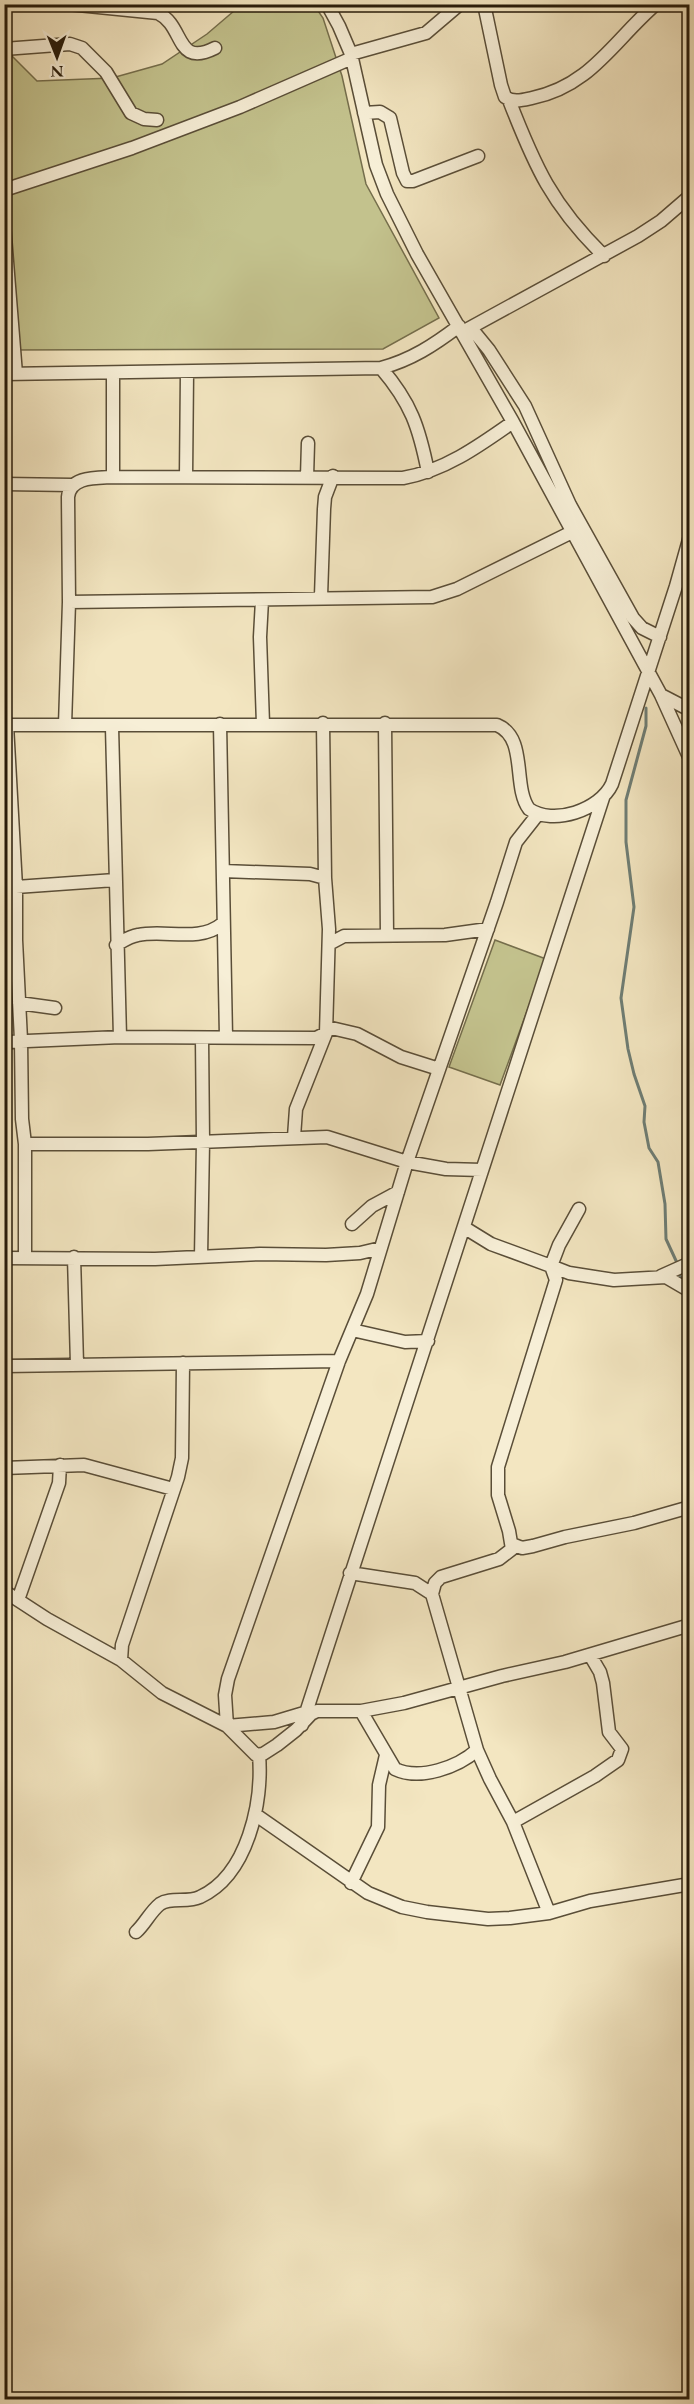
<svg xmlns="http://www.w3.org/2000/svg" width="694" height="2404" font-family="'EB Garamond',serif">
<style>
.green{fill:#c3c28d;stroke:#756e4c;stroke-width:1.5}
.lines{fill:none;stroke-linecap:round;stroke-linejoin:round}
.stream{stroke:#6e7d74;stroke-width:3}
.street-casing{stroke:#5a4e38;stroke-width:15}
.street{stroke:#f7efd7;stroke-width:12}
</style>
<rect width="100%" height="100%" fill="#f3e6c1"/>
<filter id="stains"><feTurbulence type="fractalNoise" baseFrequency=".00333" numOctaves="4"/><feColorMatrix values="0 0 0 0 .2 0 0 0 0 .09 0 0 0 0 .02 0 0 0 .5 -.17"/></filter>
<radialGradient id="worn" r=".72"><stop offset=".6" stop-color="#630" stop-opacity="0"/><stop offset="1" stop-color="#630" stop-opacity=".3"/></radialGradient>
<path class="green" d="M241 5H314L323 18 342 76 366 184 439 318 383 349 5 350 4 48 37 81 112 78 162 64 207 34Z
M495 940 546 959 500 1085 449 1067Z
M683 2179 690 2186 689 2371Z"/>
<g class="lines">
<path class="stream" d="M646 708V726L626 800V842L634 907 621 998 628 1049 634 1074 645 1106 644 1122 649 1148 658 1162 665 1204 666 1239 678 1265
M679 1272 680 1277 690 1282"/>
<defs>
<path id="street" d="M68 4 158 13C185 26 175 68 215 48
M327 4 339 26 351 54 376 165 387 194 417 254 513 422 661 695 690 759
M484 4 501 85 505 97C513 103 523 100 532 98 591 86 614 40 656 4
M4 49 70 44 82 48 106 72 131 113 144 119 157 120
M351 54 426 33 460 4
M509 100C535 167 552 205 604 256
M364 113 380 112 390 118 403 173 407 181H413L478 156
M4 190 132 148 240 107 352 58
M4 224 16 374
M471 328 489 350 525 406 570 505 633 618 642 628 660 637
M466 330 638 236 661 221 690 196
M381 368C411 403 419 427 428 472
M4 374 381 368C411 360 434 345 459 326
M113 477V373
M186 477 187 372
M307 477 308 443
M4 484 72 485
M321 596 324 509 325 497 333 476
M262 600 260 637 263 724
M69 602 432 597 457 589 572 532
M661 695 690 710
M385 723 387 935
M220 724 226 1037
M4 725H497C528 738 512 786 529 809 553 826 600 810 612 784L676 586 690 536
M7 725 16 887V940L21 1040 22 1119 25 1144V1257
M65 725 69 602 68 497C70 476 97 478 113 477L403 478C444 471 479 446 513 422
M112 727 120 1037
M223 871 310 874 325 878
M16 887 115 880
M329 944 344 936 445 935 488 929
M116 945C123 941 130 936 138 935 165 929 199 943 222 924
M19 1003 55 1008
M327 1027 357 1034 401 1057 439 1069
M4 1042 120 1037 316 1038 326 1033 329 929 325 878 323 723
M294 1137 296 1109 326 1033
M25 1144H148L327 1137 407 1162 446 1169 482 1170
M579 1209 559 1245 551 1266 569 1273 614 1280 666 1277 690 1291
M352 1224 372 1206 398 1192
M465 1228 491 1244 551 1266 556 1280 498 1467V1495L509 1531 512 1549 499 1559 441 1577 435 1583 432 1594 477 1750 490 1779 513 1822 549 1913
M74 1257 77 1364
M201 1257 203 1142 202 1038
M4 1258 155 1259 260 1254 326 1255 360 1253 381 1248
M661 1276 690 1263
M352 1330 405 1342 428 1341
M4 1366 339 1361
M4 1468 84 1465 173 1489
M512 1544 522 1548 533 1546 565 1537 634 1523 690 1507
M350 1573 415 1583 432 1594
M4 1591 47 1619 121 1660 162 1693 227 1726 256 1755 263 1754 277 1745 296 1730 311 1714 317 1711H361L404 1703 502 1676 565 1662 690 1625
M18 1600 59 1483 60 1465
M121 1660 122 1645 178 1477 182 1458 183 1363
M361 1711 395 1769C420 1781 458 1767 477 1750
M304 1713 274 1722 227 1726 225 1695 228 1679 339 1361 367 1294 407 1162 497 902 516 842 538 814
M302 1725 603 798
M256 1815 368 1893 402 1907 427 1912 488 1919 510 1918 549 1913 590 1901 690 1884
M513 1822 595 1776 618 1760 622 1749 609 1732 603 1683 600 1672 590 1655
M351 1883 378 1827 379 1785 386 1755
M136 1932C145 1924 150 1912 160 1904 170 1897 188 1903 200 1897 248 1875 263 1802 259 1755"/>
</defs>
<use href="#street" class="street-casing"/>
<use href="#street" class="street"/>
</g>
<rect width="694" height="2404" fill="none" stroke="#f3e6c1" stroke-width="24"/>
<rect x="6" y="6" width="682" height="2392" fill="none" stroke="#271b0a" stroke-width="3"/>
<rect x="12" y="12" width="670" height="2380" fill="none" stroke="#271b0a" stroke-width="1.5"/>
<g transform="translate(57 57) rotate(179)" stroke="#f7efd7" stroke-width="4.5" paint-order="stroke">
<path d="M0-4.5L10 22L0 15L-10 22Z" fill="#271b0a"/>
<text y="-9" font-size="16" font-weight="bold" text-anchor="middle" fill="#271b0a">N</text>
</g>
<rect width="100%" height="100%" filter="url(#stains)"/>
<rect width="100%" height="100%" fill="url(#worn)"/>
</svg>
